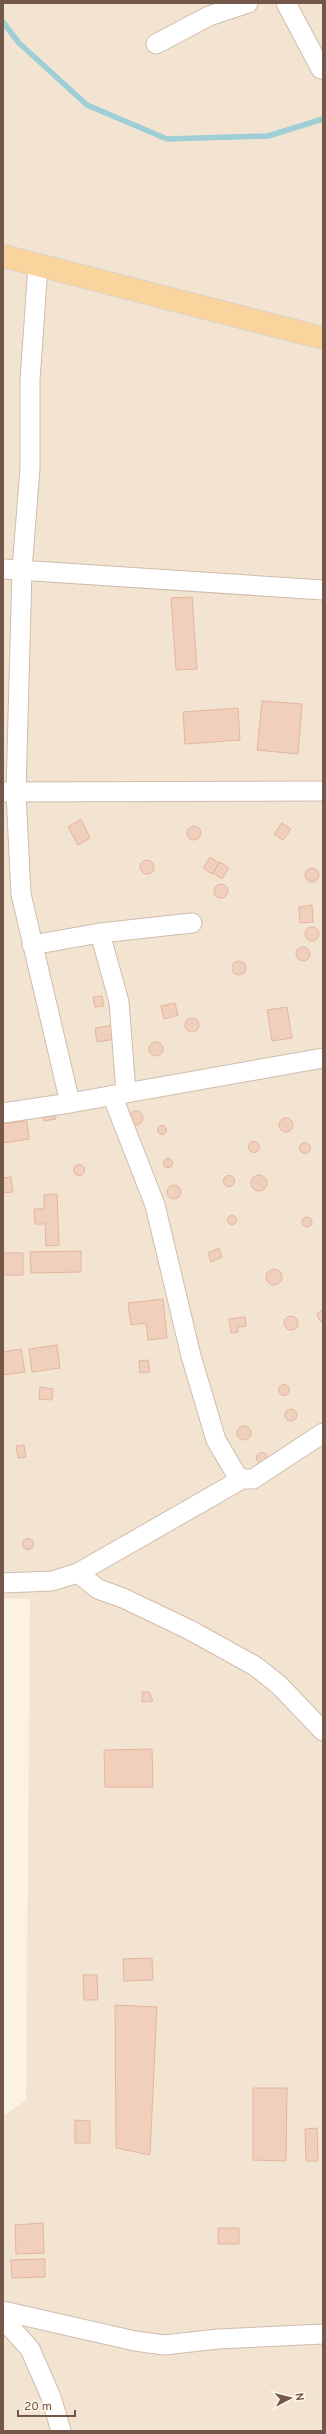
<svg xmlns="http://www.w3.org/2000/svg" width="326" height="2434" font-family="Overpass,sans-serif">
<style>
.residential{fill:#f3e4d2}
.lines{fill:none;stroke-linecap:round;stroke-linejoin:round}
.stream{stroke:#9fced6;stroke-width:5.5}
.building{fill:#f0d0bc;stroke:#e3b69d}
.minor-casing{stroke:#cfbcad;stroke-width:21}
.major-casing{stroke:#d8d0cc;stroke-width:24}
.minor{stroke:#fff;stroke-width:19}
.major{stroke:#f9d59d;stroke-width:22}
</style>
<rect width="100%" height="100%" fill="#fcf2e4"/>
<path class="residential" d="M3 3H323V2431H3V2116L26 2100 30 1599 3 1598Z"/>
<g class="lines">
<path class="stream" d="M3 22 19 43 87 105 167 139 268 136 323 119"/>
</g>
<path class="building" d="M192 597 197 669 176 670 171 598Z
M262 701 302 704 298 754 257 750Z
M238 708 240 740 185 744 183 712Z
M81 819 90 838 78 845 68 827Z
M282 823 291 829 283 840 274 834Z
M187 833a7 7 0 1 1 14 0a7 7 0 1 1-14 0Z
M210 857 219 863 212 874 203 868Z
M140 867a7 7 0 1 1 14 0a7 7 0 1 1-14 0Z
M220 862 229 868 222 879 213 873Z
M305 875a7 7 0 1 1 14 0a7 7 0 1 1-14 0Z
M214 891a7 7 0 1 1 14 0a7 7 0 1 1-14 0Z
M312 905 313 922 300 923 299 907Z
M305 934a7 7 0 1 1 14 0a7 7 0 1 1-14 0Z
M296 954a7 7 0 1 1 14 0a7 7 0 1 1-14 0Z
M232 968a7 7 0 1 1 14 0a7 7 0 1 1-14 0Z
M102 996 104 1006 95 1007 93 997Z
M175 1003 178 1015 164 1019 161 1006Z
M287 1007 292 1038 272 1041 267 1010Z
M185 1025a7 7 0 1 1 14 0a7 7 0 1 1-14 0Z
M113 1025 115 1039 97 1042 95 1028Z
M149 1049a7 7 0 1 1 14 0a7 7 0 1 1-14 0Z
M54 1107 56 1119 44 1121 42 1109Z
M129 1118a7 7 0 1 1 14 0a7 7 0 1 1-14 0Z
M279 1125a7 7 0 1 1 14 0a7 7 0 1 1-14 0Z
M27 1121 29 1139 3 1143V1124Z
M157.5 1130a4.5 4.5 0 1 1 9 0a4.5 4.5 0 1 1-9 0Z
M248.5 1147a5.5 5.5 0 1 1 11 0a5.5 5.5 0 1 1-11 0Z
M299.5 1148a5.5 5.5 0 1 1 11 0a5.5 5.5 0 1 1-11 0Z
M163.5 1163a4.5 4.5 0 1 1 9 0a4.5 4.5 0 1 1-9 0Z
M73.5 1170a5.5 5.5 0 1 1 11 0a5.5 5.5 0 1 1-11 0Z
M251 1183a8 8 0 1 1 16 0a8 8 0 1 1-16 0Z
M223.5 1181a5.5 5.5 0 1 1 11 0a5.5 5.5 0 1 1-11 0Z
M11 1177 13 1192 3 1193V1178Z
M167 1192a7 7 0 1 1 14 0a7 7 0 1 1-14 0Z
M57 1194 59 1245 46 1246 45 1224H35L34 1209H44V1195Z
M227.5 1220a4.5 4.5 0 1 1 9 0a4.5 4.5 0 1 1-9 0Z
M302 1222a5 5 0 1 1 10 0a5 5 0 1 1-10 0Z
M219 1248 222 1257 211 1262 208 1253Z
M81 1251V1272L31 1273 30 1252Z
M3 1253H23V1275H3Z
M266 1277a8 8 0 1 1 16 0a8 8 0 1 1-16 0Z
M163 1299 167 1338 148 1340 146 1323 131 1325 128 1303Z
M323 1309V1322L320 1321 317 1314Z
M284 1323a7 7 0 1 1 14 0a7 7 0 1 1-14 0Z
M245 1317 246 1326 238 1327V1332L231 1333 229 1319Z
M57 1345 60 1368 32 1372 29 1349Z
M21 1349 25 1372 3 1375V1352Z
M148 1360 150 1372 140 1373 139 1361Z
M278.5 1390a5.5 5.5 0 1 1 11 0a5.5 5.5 0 1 1-11 0Z
M40 1387 53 1389 52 1400 39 1399Z
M285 1415a6 6 0 1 1 12 0a6 6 0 1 1-12 0Z
M237 1433a7 7 0 1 1 14 0a7 7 0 1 1-14 0Z
M24 1445 26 1457 18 1458 16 1446Z
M256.5 1458a5.5 5.5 0 1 1 11 0a5.5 5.5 0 1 1-11 0Z
M22.5 1544a5.5 5.5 0 1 1 11 0a5.5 5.5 0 1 1-11 0Z
M142 1692H149L153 1701 142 1702Z
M152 1749 153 1787H105L104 1750Z
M152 1958 153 1980 124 1981 123 1959Z
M83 1975H97L98 2000H84Z
M115 2005 157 2007 150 2155 116 2148Z
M253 2088H287L286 2161 253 2160Z
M75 2120 90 2121V2143H75Z
M317 2128 318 2161H306L305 2129Z
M43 2223 44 2253 16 2254 15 2225Z
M218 2228H239V2244H218Z
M45 2259V2277L12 2278 11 2260Z"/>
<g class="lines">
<defs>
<path id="minor" d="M286 3 321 69
M156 44 209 16 248 3
M38 266 30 380V468L22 570 16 793 21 894 70 1103
M3 569 323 590
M4 792 323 791
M100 933 119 1002 126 1092
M32 945 100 933 192 923
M112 1095 155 1205 191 1356 216 1440 236 1474 242 1479H253L323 1433
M3 1113 70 1103 323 1058
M78 1573 98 1589 123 1598 190 1630 255 1666 279 1685 323 1731
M3 1583 52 1581 78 1573 242 1479
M3 2311 135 2341 164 2345 218 2339 323 2334
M3 2319 30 2349 51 2397 61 2431"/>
<path id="major" d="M3 256 323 338"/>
</defs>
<use href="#minor" class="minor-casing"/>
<use href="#major" class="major-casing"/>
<use href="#minor" class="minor"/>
<use href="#major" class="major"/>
</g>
<rect width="326" height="2434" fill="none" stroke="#73584a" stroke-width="8"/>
<g transform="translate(290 2398) rotate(83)" stroke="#fff6ea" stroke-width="3" paint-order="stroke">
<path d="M0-3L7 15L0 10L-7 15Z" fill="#73584a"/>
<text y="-6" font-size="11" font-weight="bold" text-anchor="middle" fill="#73584a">N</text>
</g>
<path d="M18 2410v6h57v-6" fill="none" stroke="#73584a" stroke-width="2"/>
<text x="24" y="2410" font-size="12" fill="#73584a" stroke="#fff6ea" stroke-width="3" paint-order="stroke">20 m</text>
</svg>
